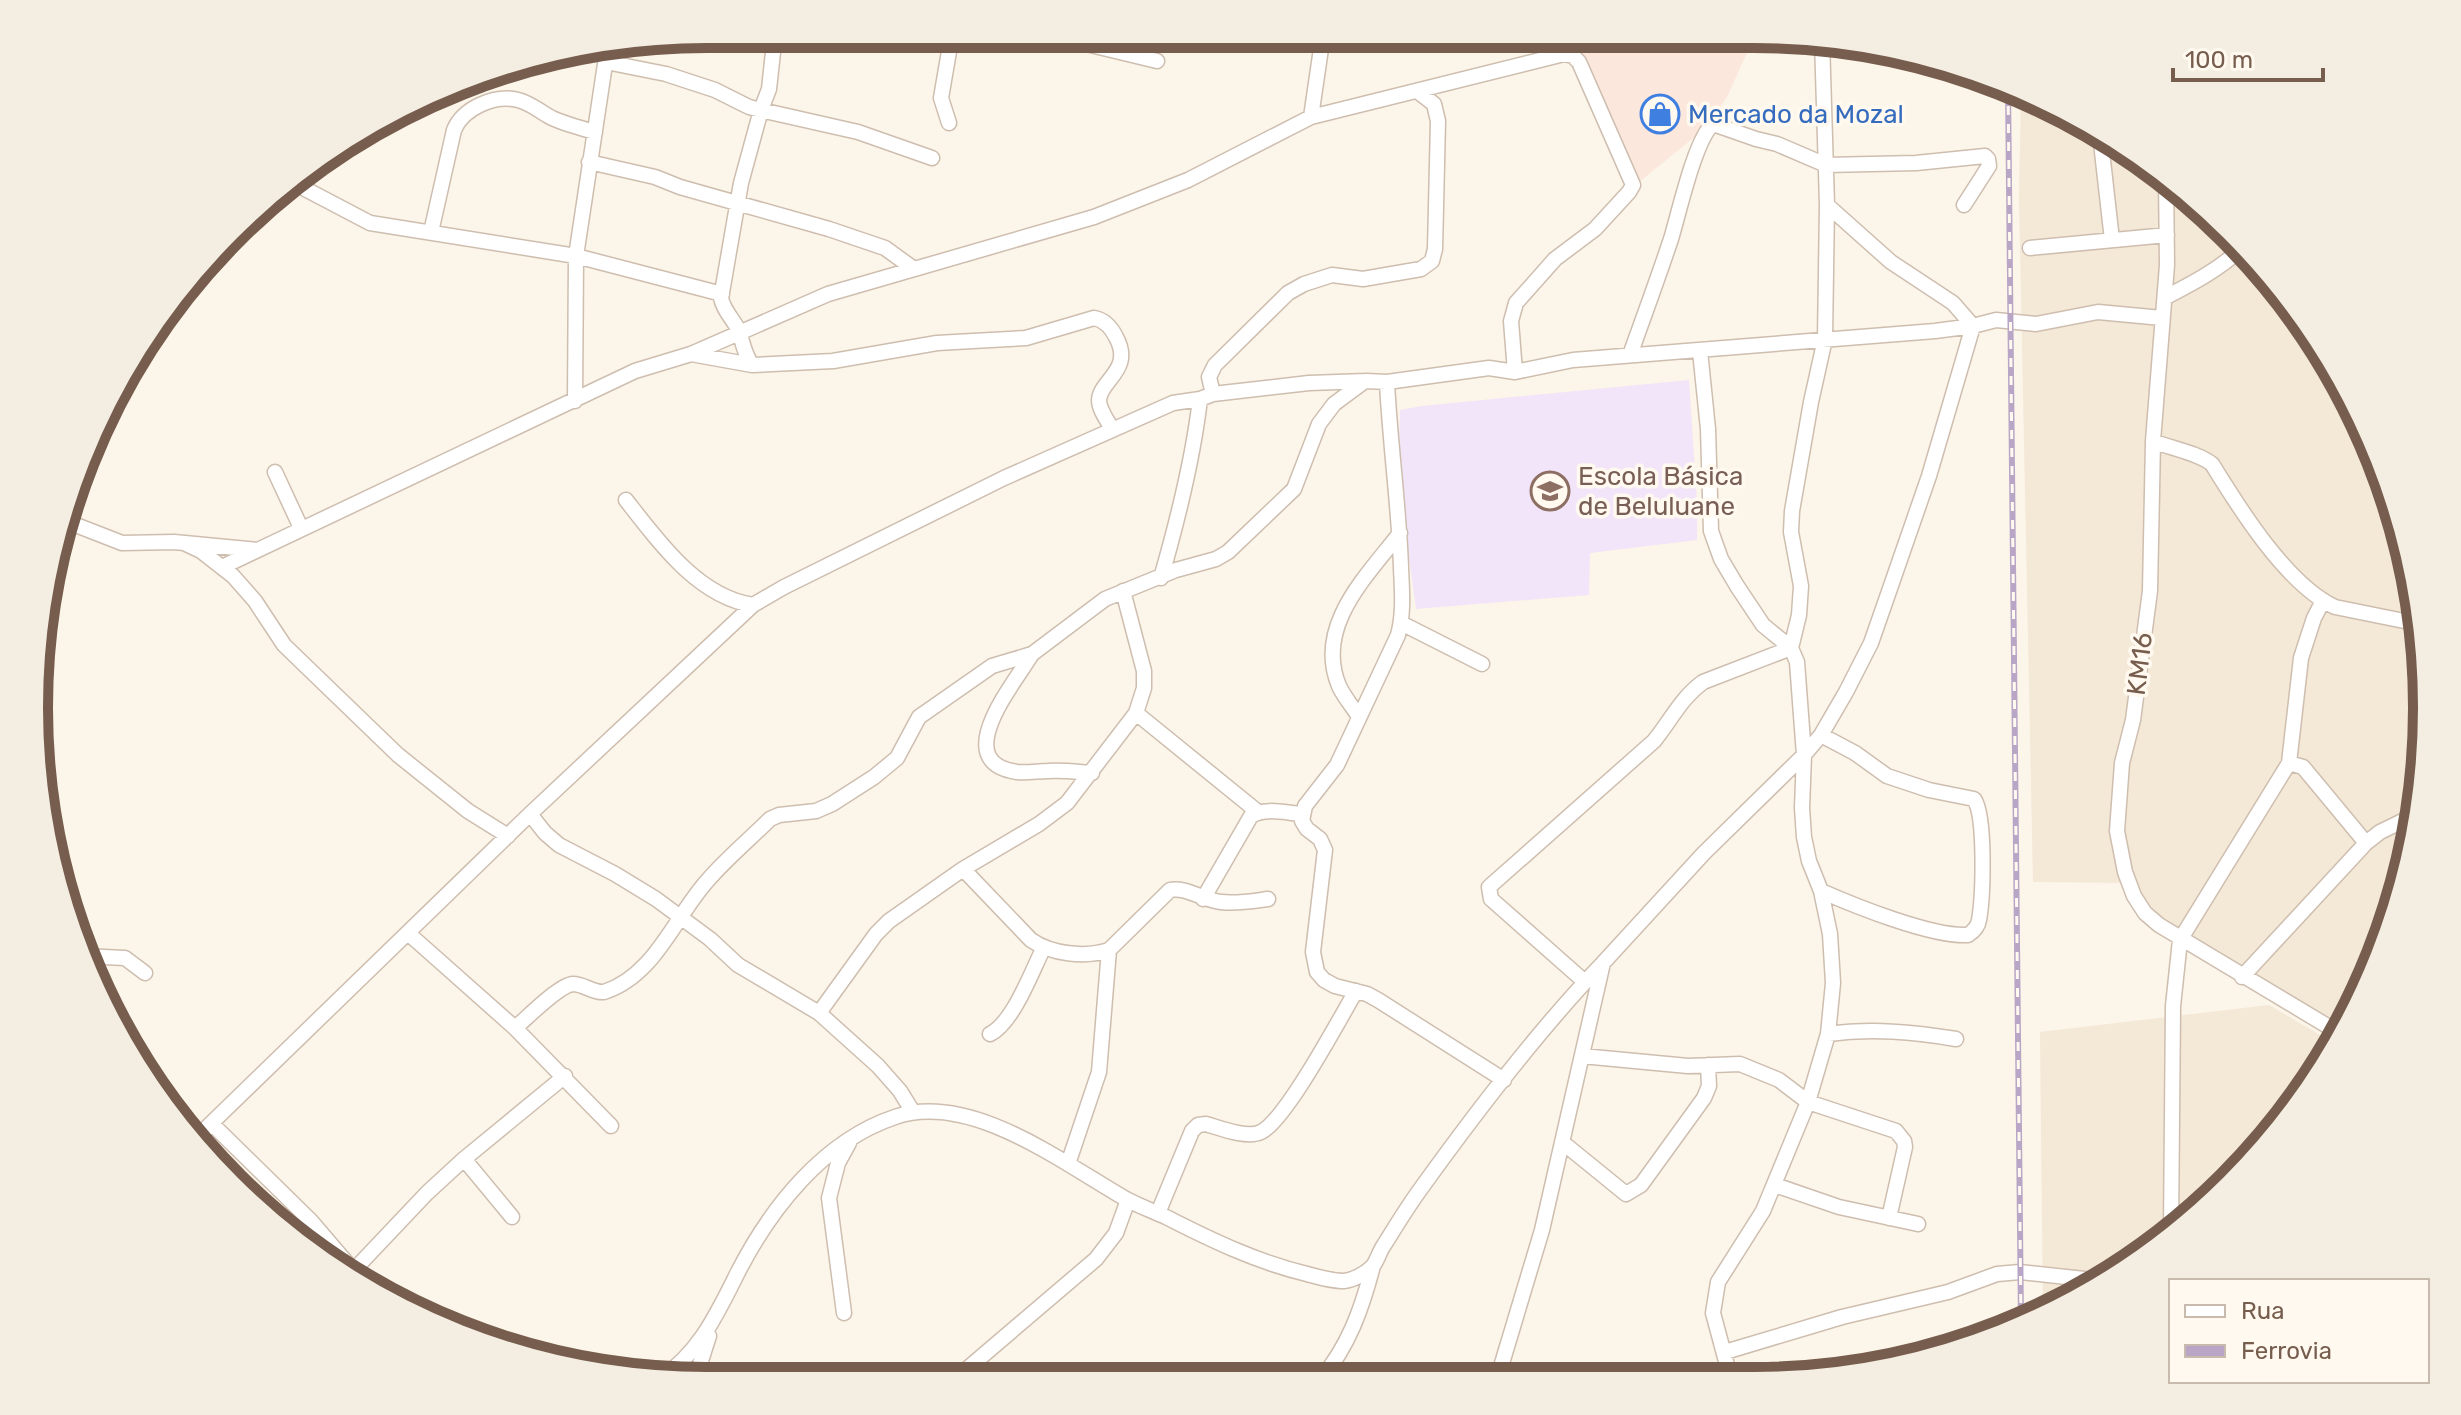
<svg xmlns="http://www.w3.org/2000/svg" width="2461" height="1415" font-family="Rubik,sans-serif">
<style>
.residential{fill:#f4e8d7}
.commercial{fill:#fce7dd}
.education{fill:#f2e5f9}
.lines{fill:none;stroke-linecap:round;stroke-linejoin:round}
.minor-casing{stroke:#cebeaf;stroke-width:17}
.minor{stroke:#fff;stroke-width:14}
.rail-casing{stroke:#b9a6c7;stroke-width:6}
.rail{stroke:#fff9ef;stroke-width:3;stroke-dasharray:9;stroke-linecap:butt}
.labels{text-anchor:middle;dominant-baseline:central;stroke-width:7;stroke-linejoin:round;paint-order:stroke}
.shop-label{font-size:26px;fill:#366cbe;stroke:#fff9ef;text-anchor:start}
.education-label{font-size:26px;fill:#785e54;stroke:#fff9ef;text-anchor:start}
.street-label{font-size:26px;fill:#765d4d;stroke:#fff9ef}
.rim{fill:none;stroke:#765d4d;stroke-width:10}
</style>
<rect width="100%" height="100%" fill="#fcf5e9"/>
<path class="residential" d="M2021 95 2127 147 2229 231 2313 333 2376 449 2414 576 2427 707 2414 838 2376 965 2343 1026 2151 916 2127 883 2033 882 2019 197Z
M2269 1005 2334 1043 2314 1081 2229 1184 2091 1291 2043 1312 2040 1032Z"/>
<path class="commercial" d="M1569 35H1755L1727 97 1702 131 1639 182Z"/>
<path class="education" d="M1689 380 1697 503V540L1590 553 1589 595 1416 609 1405 528 1399 445 1400 410 1422 406Z"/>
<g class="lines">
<defs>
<path id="minor" d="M1045 34 1157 61
M606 62 666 74 715 90 749 107 761 110 769 89 775 34
M1311 117 1323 35
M949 123 941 98 952 34
M2100 134 2112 240
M589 162 655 177 680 187 829 229 885 248 914 269
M2166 179 2167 265 2153 441 2150 591 2133 720 2122 763 2117 831 2125 872 2134 896 2145 913 2159 925 2339 1033
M290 181 370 223 576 256 722 294
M431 232 454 130C463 108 495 94 518 100 531 103 540 112 552 118 565 124 580 128 595 132
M2030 248 2167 235
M2166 297C2193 283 2220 269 2243 247
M1700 351 1708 429 1711 531 1721 559 1737 586 1763 625 1791 648 1797 662 1804 755 1802 808 1804 837 1809 861 1821 891 1830 934 1833 983 1828 1034 1808 1102 1763 1211 1718 1282 1713 1313 1731 1380
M691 354 752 365 833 361 937 343 1026 338 1094 318C1105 320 1111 327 1116 337 1134 370 1100 380 1099 400 1099 410 1108 421 1112 429
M1630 355C1644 316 1658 278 1671 239 1679 213 1695 139 1713 124L1756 139 1777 144 1826 165 1916 163 1985 156 1988 159 1989 166 1964 205
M752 365C745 355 743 345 740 334 736 321 724 313 721 298L741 183 761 110 858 132 932 158
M1387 382C1390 444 1399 506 1401 568 1402 591 1404 613 1398 635L1337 765 1305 806 1302 821 1307 829 1320 839 1325 850 1313 952 1317 972 1324 980 1335 986 1367 994 1378 1000 1504 1080
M1213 394 1209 377 1215 365 1288 293 1304 284 1332 275 1363 279 1421 269 1432 261 1435 249 1438 121 1434 104 1417 91
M575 401 576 256 607 51
M2153 441C2172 449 2196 452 2212 464 2239 508 2287 585 2335 607L2419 624
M275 472 301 528
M626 500C658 541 698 597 753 605
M63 520 122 543 174 542 257 550
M186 544 201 551 233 576 255 601 284 645 398 755 468 811 508 836
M222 567 635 371 691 354 828 294 1094 217 1188 180 1311 117 1564 54 1573 56 1579 62 1633 185 1629 192 1595 229 1555 259 1516 303 1511 321 1515 372
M1161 578C1178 519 1193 460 1200 399
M1401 623 1482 664
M1032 654C1014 684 948 762 1017 772 1028 773 1038 771 1048 771 1063 770 1078 772 1092 773
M40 706 44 701
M1136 713 1258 812
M1359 717C1353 707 1344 697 1339 686 1314 626 1367 576 1400 533
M1821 735 1855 753 1887 776 1929 790 1974 799C1986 816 1983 898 1979 920 1978 927 1974 931 1968 935 1932 937 1855 906 1821 891
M2289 763 2301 658 2314 618 2323 601
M530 814 545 833 559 845 615 874 656 899 710 939 738 965 819 1013 878 1066 900 1091 913 1112
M963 869 1031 940C1051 954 1085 958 1109 950L1170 890C1187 887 1203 900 1221 902 1236 904 1253 901 1268 899
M1203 899 1251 816C1265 807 1286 813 1302 814
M409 934 515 1028 611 1126
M83 956 125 958 145 973
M2242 977 2366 843 2380 832 2417 814
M1585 982 1491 899 1489 887 1654 741C1672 719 1680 699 1703 682L1791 648 1799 615 1801 586 1791 532 1792 511 1811 402 1825 339 1827 205 1822 40
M819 1013 876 934 889 921 963 869 1039 824 1067 803 1136 713 1144 688V671L1123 591
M515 1028C527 1018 559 985 573 984 584 984 593 993 604 992 655 976 675 916 708 880 727 858 750 839 770 819L779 815 816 811 832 804 874 777 897 758 919 717 992 666 1032 654 1105 599 1176 570 1216 559 1228 552 1294 489 1319 424 1334 404 1365 381
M990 1034C1013 1023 1032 971 1043 949
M1828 1034C1872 1028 1913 1032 1956 1039
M1582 1056 1688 1066 1740 1064 1779 1080 1808 1102 1896 1131 1904 1141 1905 1147 1889 1218
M212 1124 311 1221 364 1283
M194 1140 530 814 753 605 784 587 1004 478 1173 403 1200 399 1213 394 1309 383 1366 381 1387 382 1489 368 1515 372 1573 360 1935 331 1973 326 1996 320 2036 324 2098 312 2162 318
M1562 1142 1626 1194 1641 1185 1704 1098 1709 1086 1708 1065
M464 1159 512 1217
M1068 1164 1099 1072 1109 950
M1775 1185 1839 1207 1918 1224
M1158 1213 1192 1131 1198 1125 1206 1124C1220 1128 1247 1139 1261 1132 1286 1120 1340 1018 1356 991
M2171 1229 2173 1006 2180 940 2289 763 2303 767 2366 843
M354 1270 427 1193 464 1159 565 1076
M844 1313 829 1198 838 1163 849 1143
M1725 1352 1842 1317 1948 1292 1997 1274 2020 1272 2103 1281
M659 1379C698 1355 717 1314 737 1274 770 1209 823 1141 895 1117 970 1091 1063 1163 1126 1199 1139 1206 1153 1211 1166 1217 1211 1240 1257 1262 1307 1274 1318 1277 1332 1281 1344 1281 1353 1280 1365 1274 1372 1267 1377 1262 1379 1252 1384 1245 1396 1226 1408 1206 1422 1187 1476 1112 1537 1032 1601 965
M695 1380 709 1336
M954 1380 1096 1259 1116 1233 1128 1200
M1320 1380C1349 1346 1362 1308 1373 1266
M1497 1380 1542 1230 1603 963 1704 853 1804 755 1821 735 1846 692 1871 643 1894 577 1929 476 1973 326 1953 303 1891 262 1827 205
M1636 1380 1641 1373"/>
</defs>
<use href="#minor" class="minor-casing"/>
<use href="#minor" class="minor"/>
<defs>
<path id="rail" d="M2008 88 2021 1322"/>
</defs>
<use href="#rail" class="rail-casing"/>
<use href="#rail" class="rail"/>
</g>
<defs>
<symbol id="shop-ring" viewBox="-11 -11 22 22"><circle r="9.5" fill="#fff9ef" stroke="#3f7fe0" stroke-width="1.5"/><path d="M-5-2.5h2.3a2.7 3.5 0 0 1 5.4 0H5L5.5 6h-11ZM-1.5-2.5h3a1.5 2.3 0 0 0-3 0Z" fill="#3f7fe0"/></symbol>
<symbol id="school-ring" viewBox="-11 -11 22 22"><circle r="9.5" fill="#fff9ef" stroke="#8d6e63" stroke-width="1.5"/><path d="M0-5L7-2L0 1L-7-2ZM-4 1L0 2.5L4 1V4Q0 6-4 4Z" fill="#8d6e63"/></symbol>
</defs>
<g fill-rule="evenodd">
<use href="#shop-ring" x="1638" y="92" width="44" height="44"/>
<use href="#school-ring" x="1528" y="469" width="44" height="44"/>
</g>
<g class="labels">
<g class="shop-label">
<text x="1688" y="114">Mercado da Mozal</text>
</g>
<g class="education-label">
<text x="1578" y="476">Escola Básica<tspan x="1578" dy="30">de Beluluane</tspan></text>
</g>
<g class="street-label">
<text transform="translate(2140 664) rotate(-83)">KM16</text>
</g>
</g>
<path d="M0 0H2461V1415H0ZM707 48H1754A659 659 0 0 1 2413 707V708A659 659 0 0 1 1754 1367H707A659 659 0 0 1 48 708V707A659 659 0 0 1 707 48Z" fill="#f4ede2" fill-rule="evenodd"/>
<path class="rim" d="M707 48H1754A659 659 0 0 1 2413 707V708A659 659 0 0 1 1754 1367H707A659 659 0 0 1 48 708V707A659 659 0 0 1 707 48Z"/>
<rect x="2169" y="1279" width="260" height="104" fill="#fff9ef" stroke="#c8bbae" stroke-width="2"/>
<rect x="2185" y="1305" width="40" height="12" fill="#ffffff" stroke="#c8bbae" stroke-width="2"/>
<text x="2241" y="1319" font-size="24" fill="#765d4d">Rua</text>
<rect x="2185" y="1345" width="40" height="12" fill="#b9a6c7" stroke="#c8bbae" stroke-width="2"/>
<text x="2241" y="1359" font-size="24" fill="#765d4d">Ferrovia</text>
<path d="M2173 68v12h150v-12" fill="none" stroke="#765d4d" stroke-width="4"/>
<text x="2185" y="68" font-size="24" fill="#765d4d" stroke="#fff9ef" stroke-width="6" paint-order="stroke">100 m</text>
</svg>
